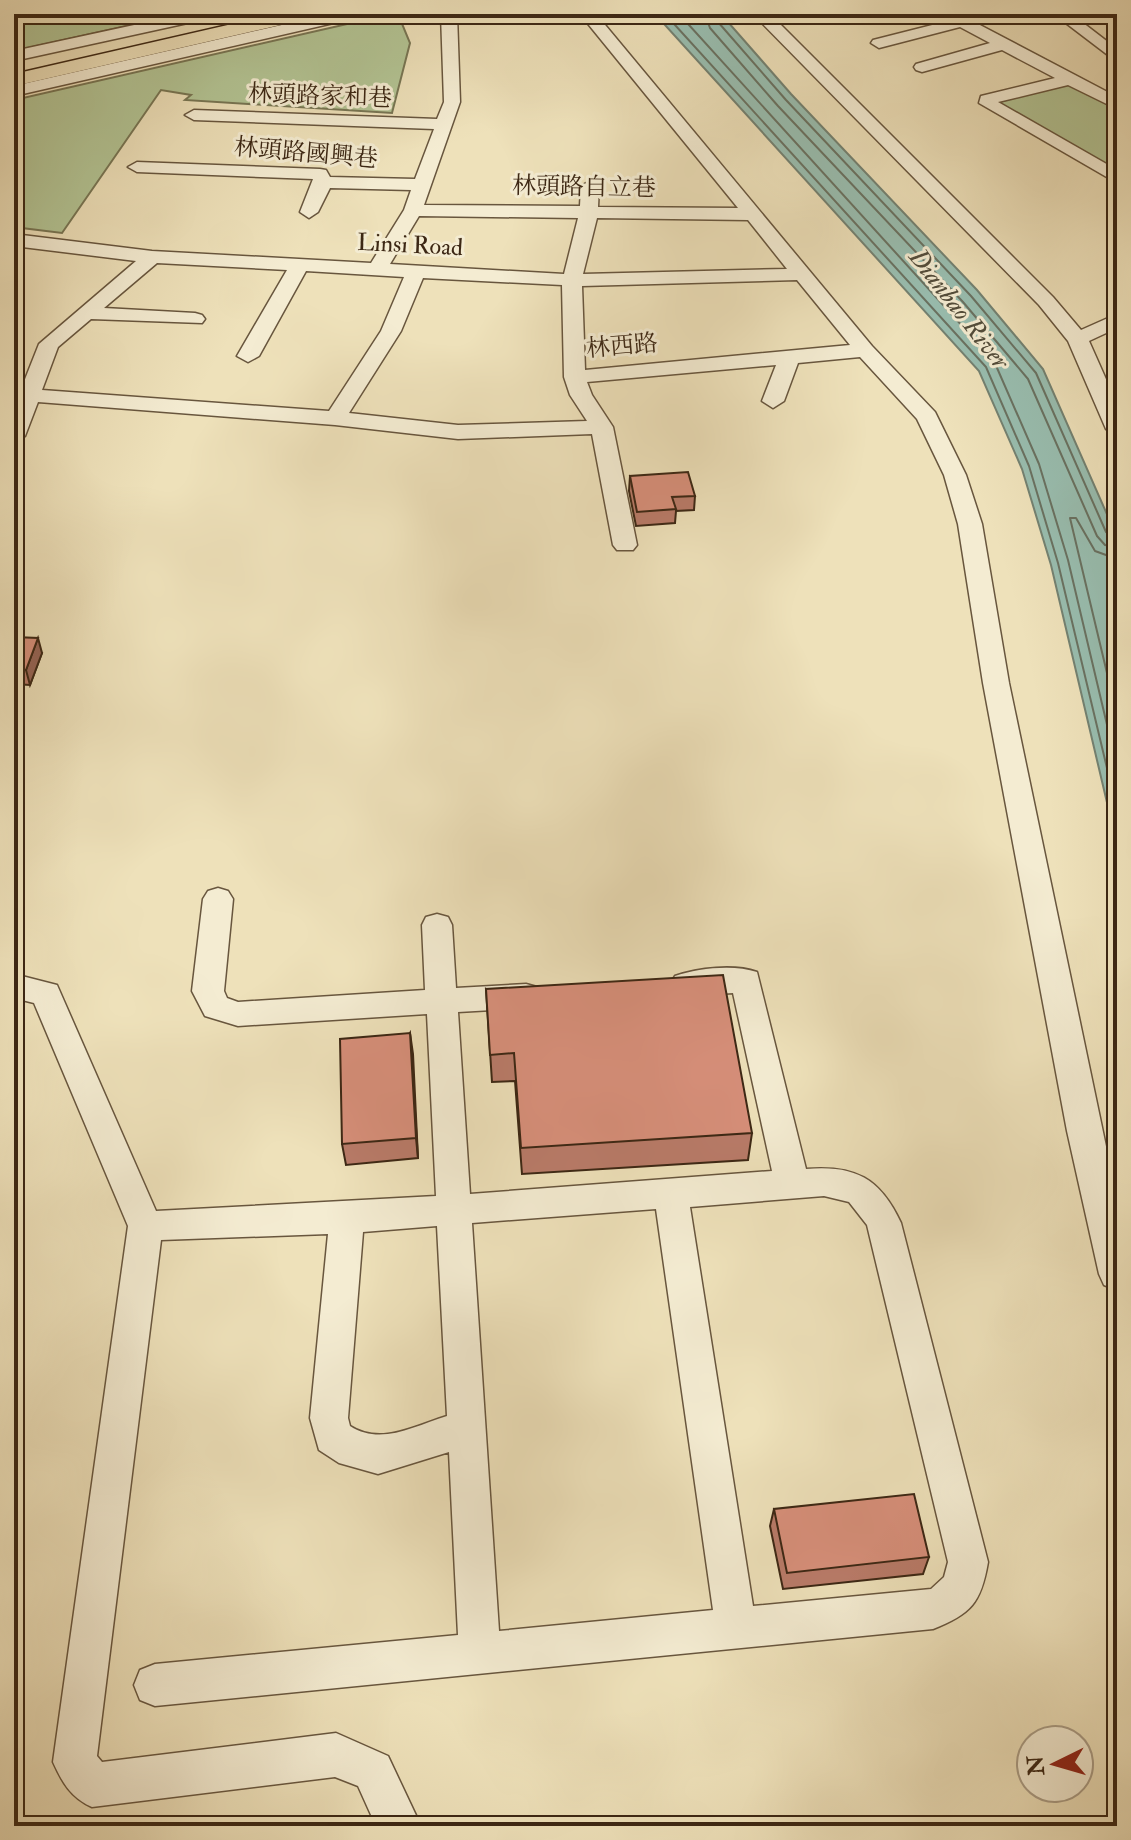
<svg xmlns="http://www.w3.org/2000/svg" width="1131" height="1840" font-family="'IM FELL Double Pica','Noto Serif TC',serif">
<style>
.green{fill:#b3c494;stroke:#787654;stroke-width:2}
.water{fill:#99beb0;stroke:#748272;stroke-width:2}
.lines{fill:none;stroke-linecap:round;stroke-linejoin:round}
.shore{stroke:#6a7262;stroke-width:2}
.minor-casing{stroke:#68563e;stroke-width:3}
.major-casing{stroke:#3c2714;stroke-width:3}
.minor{fill:#f4ecd2;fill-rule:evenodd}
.major{fill:#eee1ba;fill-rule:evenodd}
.wall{fill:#b97b69;stroke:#3c2714;stroke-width:2}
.shaded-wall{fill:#966455;stroke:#3c2714;stroke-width:2}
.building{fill:#d78f7a;stroke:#3c2714;stroke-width:2}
.labels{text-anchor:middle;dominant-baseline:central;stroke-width:6;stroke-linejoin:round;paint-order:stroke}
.far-street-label{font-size:24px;fill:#3c2714;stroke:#f4ecd2}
.far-water-label{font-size:26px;font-style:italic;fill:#534d3b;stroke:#f4ecd2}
</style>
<rect width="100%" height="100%" fill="#eee1ba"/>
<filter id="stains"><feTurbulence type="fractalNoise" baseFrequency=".0025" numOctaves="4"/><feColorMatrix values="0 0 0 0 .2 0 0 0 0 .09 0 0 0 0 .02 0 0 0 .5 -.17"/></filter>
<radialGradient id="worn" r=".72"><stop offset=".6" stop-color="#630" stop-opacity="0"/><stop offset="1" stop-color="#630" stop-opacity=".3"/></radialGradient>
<path class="green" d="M14 14H180L14 51Z
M391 14H398L410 43 392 113 185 100 191 95 161 90 62 233 14 227V100Z
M1071 83 1117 110V173L995 103Z"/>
<path class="water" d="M655 14H721L791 94 977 290 1043 369 1117 537V845L1051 565 1022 469 979 371Z"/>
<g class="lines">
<path class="shore" d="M665 14 986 367 1029 466 1058 563 1117 810
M679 14 994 361 1039 464 1068 560 1117 767
M705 14 710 28 778 106 963 302 1028 379 1097 536 1105 545 1117 547
M716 14 718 22 786 100 971 296 1036 373 1106 532 1117 537
M1117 559 1095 551 1076 518H1070L1117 715"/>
<defs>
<path id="minor" d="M185 14H214L206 19 14 61V51Z
M330 14H359L351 19 14 96V86Z
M441 14H457L460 102 424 205 580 206 581 186 590 181 599 186 598 207 738 208 580 14H596L872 346 935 412 966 475 982 524 1009 683 1117 1199V1290L1104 1285 1099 1274 1067 1131 983 683 958 524 944 475 917 419 860 357 798 363 784 401 773 408 762 401 776 365 587 382 592 395 613 427 637 545 633 550H617L613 545 592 434 458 439 335 425 38 402 25 436 14 443V407L39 344 136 261 14 246V234L152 251 371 263 404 210 411 190 330 188 318 212 309 218 300 212 313 179 137 172 128 167 137 162 320 169 326 170 330 177 415 179 434 129 194 120 185 115 194 110 437 119 444 102ZM419 216 578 218 564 274 390 264ZM597 218 748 220 787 269 583 274ZM157 263 287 270 237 356 248 362 259 356 306 271 404 277 381 331 329 411 42 390 58 347 91 319 202 323 205 319 202 315 195 313 104 308ZM423 278 562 285 564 377 570 395 587 421 458 425 349 413 401 331ZM797 280 850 345 585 370 582 286Z
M753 14H770L1053 297 1081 330 1117 314V328L1089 341 1117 404V436L1106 429 1068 341 1039 305Z
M939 14H959L1117 97V109L1068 85 998 102 1117 170V183L979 103 981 96 1055 78 1002 50 922 72 916 70 914 67 916 64 990 43 960 27 879 48 871 43 873 40 948 21Z
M1054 14H1117V21L1078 19 1117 49V62Z
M218 888 228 891 233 899 224 991 227 998 238 1002 425 990 422 925 426 917 437 914 448 917 452 925 456 988 526 984 537 987 542 996 537 1005 526 1008 458 1012 470 1194 772 1171 733 993 686 996 675 992 670 984 675 976C698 968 734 964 757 972L806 1169C855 1165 880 1178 901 1223L988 1562C981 1603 971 1614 933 1629L155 1706 140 1700 134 1685 140 1670 155 1664 458 1635 449 1452 378 1474 339 1463 319 1450 310 1418 328 1234 161 1240 97 1756 102 1762 336 1733 388 1756 421 1826H376L358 1786 335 1777 92 1807C71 1798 62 1782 53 1762L128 1226 34 1003 14 998V974L57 985 156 1211 436 1196 427 1014 238 1026 205 1016 192 991 203 899 208 891ZM824 1196 849 1202 867 1225 948 1562 944 1577 931 1589 753 1606 690 1207ZM656 1209 713 1610 499 1631 472 1223ZM437 1226 447 1416C414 1426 381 1446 350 1426L348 1418 363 1232Z"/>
<path id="major" d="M276 14H312L302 20 14 86V74Z"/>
</defs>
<use href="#minor" class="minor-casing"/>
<use href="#major" class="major-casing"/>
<use href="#minor" class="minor"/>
<use href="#major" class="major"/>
</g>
<path class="wall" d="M630 476 695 496 694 510 676 511 675 523 636 526 629 491Z
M14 637 42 653 30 685 14 684Z
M486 989 752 1133 748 1160 522 1174 515 1081 492 1082Z
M410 1033 418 1158 346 1165 342 1144Z
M774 1509 929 1557 923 1574 783 1589 770 1526Z"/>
<path class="shaded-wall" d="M38 638 42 653 30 685 26 670Z
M410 1033 413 1054 418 1158 416 1138Z"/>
<path class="building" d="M688 472 695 496 672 497 676 509 637 512 630 476Z
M14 637 38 638 26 670H14Z
M723 975 752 1133 521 1148 514 1053 490 1055 486 989Z
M410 1033 416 1138 342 1144 340 1039Z
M914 1494 929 1557 787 1573 774 1509Z"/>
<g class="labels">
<g class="far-street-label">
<text transform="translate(320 96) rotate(2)">林頭路家和巷</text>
<text transform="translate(306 153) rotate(5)">林頭路國興巷</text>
<text transform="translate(584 187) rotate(1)">林頭路自立巷</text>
<text transform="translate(410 245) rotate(3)">Linsi Road</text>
<text transform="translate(622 346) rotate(-5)">林西路</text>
</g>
<g class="far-water-label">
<text transform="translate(959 309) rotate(52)">Dianbao River</text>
</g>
</g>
<rect width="1131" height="1840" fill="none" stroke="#eee1ba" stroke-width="48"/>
<rect x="16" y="16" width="1099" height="1808" fill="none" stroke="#3c2714" stroke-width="4"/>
<rect x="24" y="24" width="1083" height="1792" fill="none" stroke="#3c2714" stroke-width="2"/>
<g transform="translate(1055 1764) rotate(265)"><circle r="38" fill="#f4ecd2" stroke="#aa9d86" stroke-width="2"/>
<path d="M0-6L14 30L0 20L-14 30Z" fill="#8f2418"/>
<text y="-12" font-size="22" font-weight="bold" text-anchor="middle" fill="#3c2714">N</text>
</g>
<rect width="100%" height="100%" filter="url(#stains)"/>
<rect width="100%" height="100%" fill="url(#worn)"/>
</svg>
